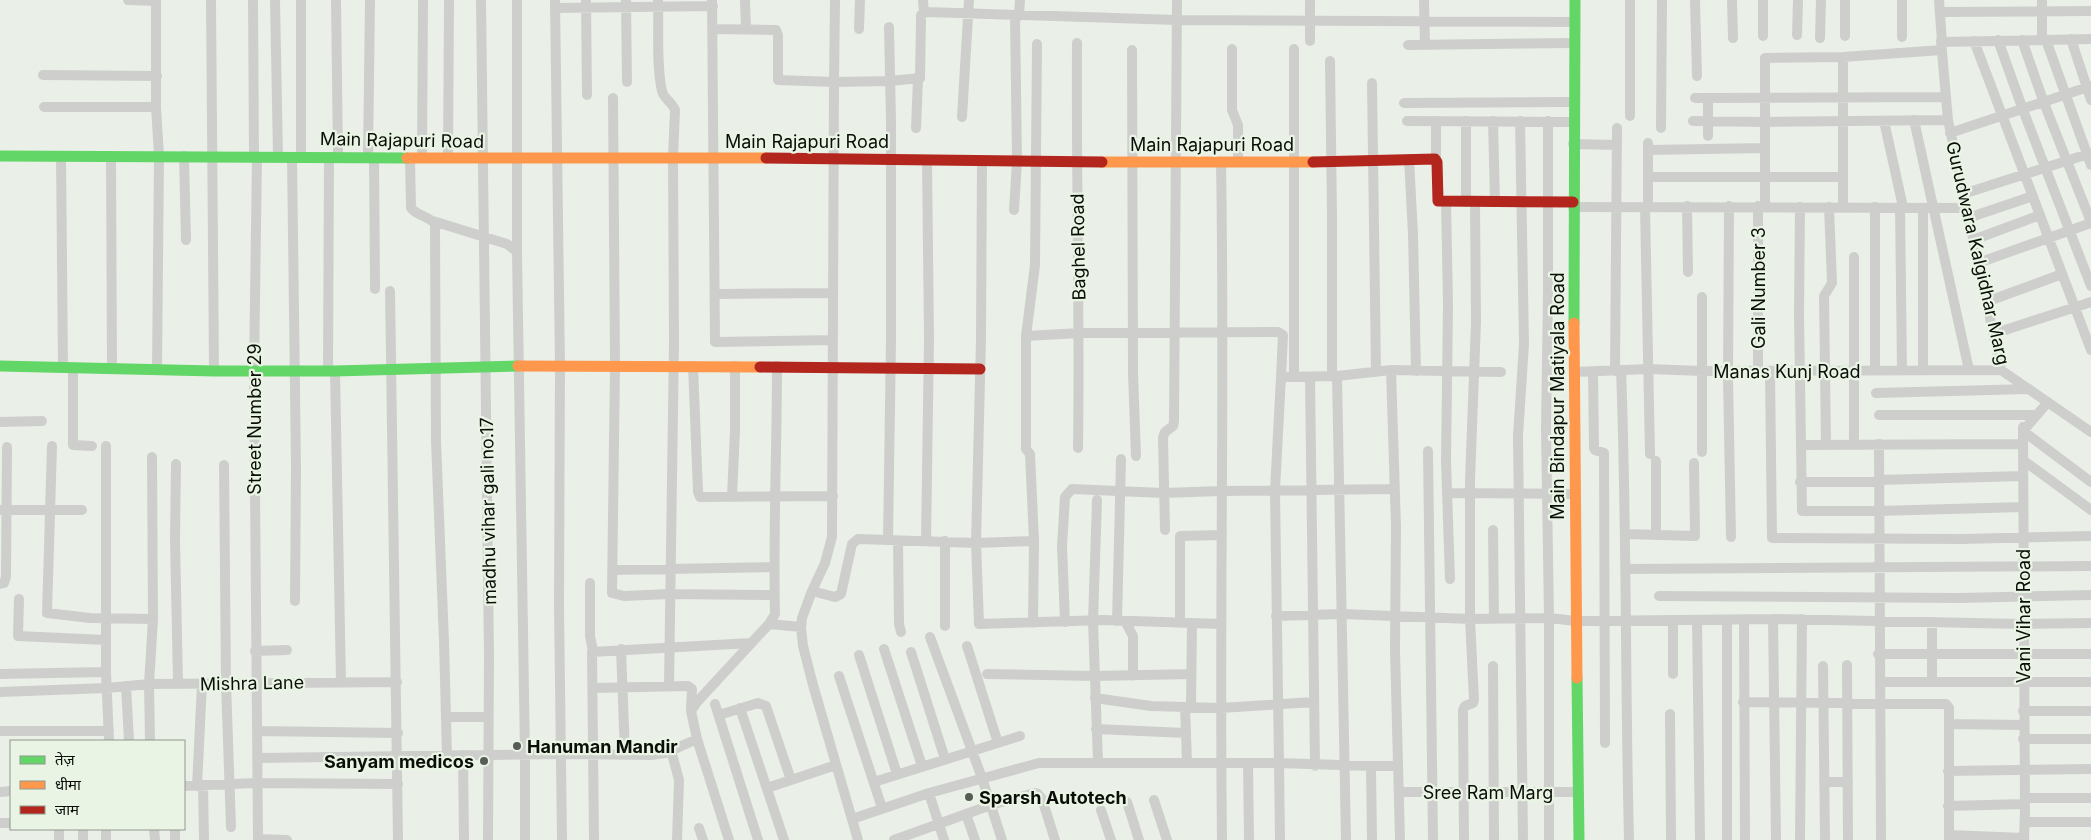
<svg xmlns="http://www.w3.org/2000/svg" width="2091" height="840" font-family="Inter,'Noto Sans Devanagari',sans-serif">
<style>
.lines{fill:none;stroke-linecap:round;stroke-linejoin:round}
.street{stroke:#cecfcd;stroke-width:10}
.fast{stroke:#63d668;stroke-width:11}
.slow{stroke:#ff974d;stroke-width:11}
.jam{stroke:#b3261e;stroke-width:11}
.poi-dot{fill:#585c56;stroke:#e9f4e4;stroke-width:2}
.labels{text-anchor:middle;dominant-baseline:central;stroke-width:4.5;stroke-linejoin:round;paint-order:stroke}
.street-label{font-size:18px;fill:#0a0d08;stroke:#e9f4e4}
.poi-label{font-size:18px;font-weight:bold;fill:#0a0d08;stroke:#e9f4e4;text-anchor:start}
</style>
<rect width="100%" height="100%" fill="#eaf0e8"/>
<g class="lines">
<path class="street" d="M128 0 156 1
M156 0V107L159 156 157 370
M211 0 214 371
M253 0 254 157
M275 0 278 156
M301 0V157
M336 0 338 157
M481 0 489 656 488 840
M555 0 560 365 559 606 562 840
M586 0 587 95
M626 0 627 82
M658 0C659 27 656 65 662 91 664 99 672 102 675 110L673 158 674 342 669 686
M712 0 715 342 832 340
M745 0 746 29
M923 0 924 13
M1310 0V41
M1424 0 1425 45
M1630 0V116
M1695 0 1697 76
M1732 0 1733 38
M1845 0V36
M1902 0V37
M1939 0 1942 42 2091 39
M556 8 713 6
M1940 12 2091 11
M1019 16 1020 0
M713 29 776 30 778 35V80L834 82 835 0
M859 29 860 0
M1797 35 1798 0
M1763 36V0
M1820 38 1821 0
M2071 39 2091 100
M1998 40 2023 110 2091 286
M2022 40 2044 103 2091 222
M2042 40V0
M2046 40 2091 165
M1941 41 1948 120 2001 370 2091 432
M1974 41 2091 350
M1077 43C1076 178 1080 313 1078 448
M1408 45 1574 43
M1232 49V110L1238 125V162
M1132 50 1133 373 1136 456
M1843 57V207
M1330 61 1332 215V376
M43 75 157 76
M1372 83 1376 372
M613 98 615 365 612 593 624 596 669 594 774 595
M1695 98 1945 97
M1404 103 1573 102
M44 107H156
M962 117 969 0
M1914 120 1969 370
M1407 121 1573 122
M1436 121V159
M1493 121 1495 202
M1520 121 1524 344 1518 436 1523 840
M1548 121V291L1546 429 1549 618V840
M1693 121 1765 122 1948 120
M1884 121 1903 207
M916 128 918 79
M1661 128 1662 0
M1950 133 2091 86
M1708 136V98
M1648 143V207
M1573 144 1617 145
M1648 150 1765 148
M61 156 63 368
M111 156 112 369
M184 156 186 240
M257 157 254 370 258 840
M292 157 296 468 295 601
M368 158 370 0
M374 158 375 289
M410 158 411 208C417 216 429 216 435 224L436 441 444 641 447 756
M422 158 423 0
M448 158 449 0
M1409 159 1413 234 1416 371
M982 161 981 338 976 543 979 624 1104 620 1221 624
M1221 162C1225 388 1219 614 1222 840
M1648 177H1842
M1963 194 2091 153
M1446 201 1448 305 1446 461 1450 579
M1466 202V121
M1687 206 1688 272
M1729 206 1728 379 1731 537
M1758 206V371
M1765 206V58L1843 57 1942 50
M1573 207 1966 208
M1645 207 1650 454
M1800 207 1799 314 1802 511H1878L2023 507
M1900 207 1902 370
M1014 210 1017 161 1015 16
M1968 218 2033 196
M433 221 507 244 515 250 517 254 525 755V840
M1973 240 2040 215
M517 254V0
M1978 263 2091 223
M390 291 398 840
M716 294 833 293
M1986 302 2062 274
M1993 334 2091 302
M1026 336 1080 333 1278 332 1283 335 1281 377 1337 376 1391 370 1501 372
M693 366 698 492 700 497 833 496
M73 368V445L92 446
M1391 370 1396 526 1395 650 1400 840
M1621 370C1627 527 1625 683 1629 840
M1875 370V207
M1923 370V208
M328 371 329 157
M335 371 341 682
M1615 371 1617 128
M1770 371 1772 538 1962 539 2091 536
M1574 372 1649 369 1702 371 2001 370
M1593 372 1594 448 1595 450 1604 453 1605 743
M1337 376 1346 840
M1294 377V49
M1310 377 1315 766
M1876 393 2029 389
M1879 415H2037
M0 422 42 421
M2023 427V431L2091 482
M1854 444V257
M1879 444 1881 840
M1801 445 2022 444
M1826 445 1824 296 1832 283 1829 207
M52 446 47 613 90 618 153 619
M106 446V672L109 741
M1428 451 1433 840
M1702 452V297
M2023 460 2091 510
M1656 461V535
M176 464 175 539 178 683
M224 465 226 683 231 827
M1878 480 2023 476
M1800 482H1878
M1447 493 1575 494
M732 496 735 431V366
M1097 500 1093 621 1098 762
M1 510H82
M1165 530 1163 437 1165 432 1173 426 1174 421 1177 0
M1493 530 1494 619
M1626 534 1695 536 1694 463
M888 540 891 339V121L889 27
M898 541 899 624 901 632
M926 541 929 339 927 160
M945 541V626
M1626 569 2091 566
M613 570 774 567
M590 583V636L593 651
M0 584 4 583 6 577 7 447
M812 591 835 597 841 594 852 544 858 539 976 543 1034 541
M1659 596 1960 598 2091 595
M19 599 18 636 106 640
M1276 616 1342 614 1470 619 1549 618 1576 621 1773 619 2023 624 2091 623
M1773 619 1776 840
M1673 620V674
M1697 620 1700 840
M1727 620V840
M1744 620 1745 840
M1117 621 1121 459
M1125 621 1133 636V676
M1065 622 1062 546 1065 497 1072 489 1163 493 1222 491 1394 489
M1033 623 1034 541 1030 454 1026 449V336L1035 265 1037 44
M1180 623V536L1222 535
M769 624 775 614C773 532 777 449 777 366
M930 637 982 778 1002 840
M967 646 998 743
M621 649 625 754
M884 649 922 766
M255 651 287 650
M911 652 945 759
M1878 654H2091
M859 655 897 774
M1847 665 1848 840
M1493 666 1494 840
M1823 666 1825 840
M0 674 106 672
M987 674 1095 676 1191 674
M839 676 882 808
M1880 682H2091
M1932 682V622
M126 686 129 741
M593 688 688 686 692 689 691 709
M0 692 107 688 149 684 397 682
M1095 698 1151 706 1220 708 1314 702
M1743 702 1946 704 1949 708V840
M715 704 758 840
M1185 707 1187 762
M1191 707 1192 623
M740 708 784 840
M2023 711H2091
M1670 714 1671 840
M719 715 758 703 766 706 791 780
M446 717H488
M1949 724 2024 725
M1096 729 1186 733
M0 731H109
M257 731 398 733
M697 739 691 711 697 702 769 624 801 627
M2023 739H2091
M150 741 149 684 153 619 152 457
M671 750 679 780 677 840
M463 755 464 840
M257 758 562 754 651 755 666 753 697 739 729 840
M1248 763 1249 840
M1948 771 2091 769
M874 782 1020 736
M1824 782H1848
M203 785 204 840
M184 786 257 783 398 784
M197 786 202 684
M767 788 836 765
M0 792 11 791
M1399 792H1578
M929 793 944 840
M2025 798H2091
M1154 800 1167 840
M1127 802 1139 840
M1948 806 2025 804
M1101 810 1111 840
M966 814 975 840
M852 819 929 793 1039 763H1279L1275 490 1281 377
M2025 822H2091
M0 823H11
M699 828 703 840
M83 829V840
M154 829 155 840
M175 829V840
M1949 835 2024 838
M258 839 287 840
M59 840V829
M106 840V829
M594 840 592 652 751 643
M858 840 813 685 803 646 801 627 802 618 812 591 825 563 832 537 834 82 890 81 920 78 921 19V15L927 12 1176 20 1575 22
M894 840 991 805 1035 793 1038 794 1042 799 1055 840
M1280 840 1279 763 1371 766
M1372 840 1371 766H1398
M1464 840 1463 710 1465 706 1473 703 1474 700 1470 619V480L1476 322 1475 202
M1800 840 1802 619
M2024 840 2025 810 2023 431 2048 402"/>
<path class="fast" d="M0 156 407 158
M1574 323 1575 0
M0 366 214 371H335L518 366
M1577 678 1579 840"/>
<path class="slow" d="M407 158H766
M1102 162H1313
M1574 323 1577 678
M518 366 760 367"/>
<path class="jam" d="M766 158 1102 162
M1313 162 1435 159 1437 162 1438 201 1573 202
M760 367 980 369"/>
</g>
<g class="poi-dot">
<circle cx="517" cy="746" r="5"/>
<circle cx="484" cy="761" r="5"/>
<circle cx="969" cy="797" r="5"/>
</g>
<g class="labels">
<g class="street-label">
<text transform="translate(402 140) rotate(1)">Main Rajapuri Road</text>
<text x="807" y="141">Main Rajapuri Road</text>
<text x="1212" y="144">Main Rajapuri Road</text>
<text transform="translate(1078 247) rotate(-91)">Baghel Road</text>
<text transform="translate(1978 253) rotate(77)">Gurudwara Kalgidhar Marg</text>
<text transform="translate(1758 288) rotate(-90)">Gali Number 3</text>
<text x="1787" y="371">Manas Kunj Road</text>
<text transform="translate(1557 396) rotate(-90)">Main Bindapur Matiyala Road</text>
<text transform="translate(254 419) rotate(-90)">Street Number 29</text>
<text transform="translate(488 511) rotate(-91)">madhu vihar gali no.17</text>
<text transform="translate(2023 616) rotate(-90)">Vani Vihar Road</text>
<text transform="translate(252 683) rotate(-1)">Mishra Lane</text>
<text x="1488" y="792">Sree Ram Marg</text>
</g>
<g class="poi-label">
<text x="527" y="746">Hanuman Mandir</text>
<text x="474" y="761" text-anchor="end">Sanyam medicos</text>
<text x="979" y="797">Sparsh Autotech</text>
</g>
</g>
<rect x="10" y="740" width="175" height="90" fill="#e9f4e4" stroke="#90988c"/>
<rect x="20" y="756" width="25" height="8" fill="#63d668" stroke="#90988c"/>
<text x="55" y="765" font-size="15" fill="#0a0d08">तेज़</text>
<rect x="20" y="781" width="25" height="8" fill="#ff974d" stroke="#90988c"/>
<text x="55" y="790" font-size="15" fill="#0a0d08">धीमा</text>
<rect x="20" y="806" width="25" height="8" fill="#b3261e" stroke="#90988c"/>
<text x="55" y="815" font-size="15" fill="#0a0d08">जाम</text>
</svg>
